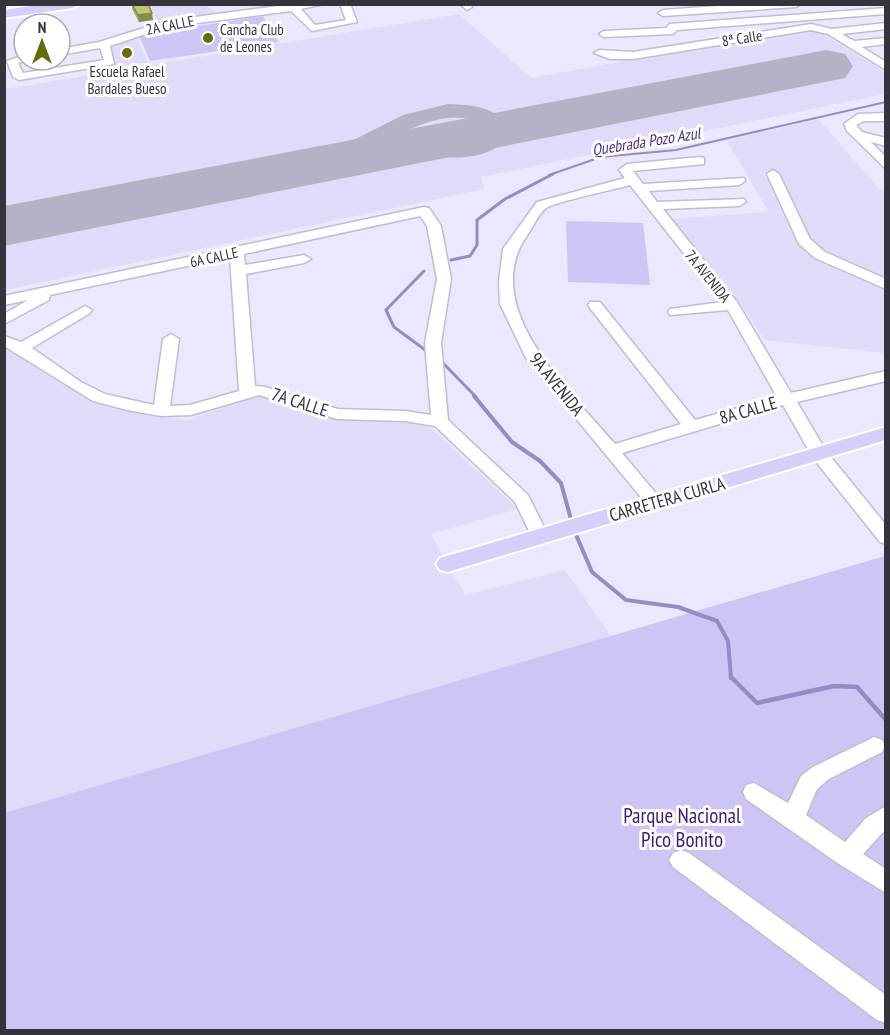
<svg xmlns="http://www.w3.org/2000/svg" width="890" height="1035" font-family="'PT Sans Narrow',sans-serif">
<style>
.built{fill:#e1dbfa}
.green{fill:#cfc5f4}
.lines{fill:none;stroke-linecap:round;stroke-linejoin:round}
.stream-far3{stroke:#988bc4;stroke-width:2}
.stream-far2{stroke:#988bc4;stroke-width:3}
.stream-far1{stroke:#988bc4;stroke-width:4}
.stream{stroke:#988bc4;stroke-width:4.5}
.taxiway{fill:#b6b2c6;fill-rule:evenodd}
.runway{fill:#b6b2c6;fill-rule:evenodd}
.minor-casing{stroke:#c1bcd3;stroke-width:3}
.major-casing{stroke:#fff;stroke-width:4}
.minor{fill:#fff;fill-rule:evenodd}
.major{fill:#d8cefa;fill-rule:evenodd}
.wall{fill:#a5ac63}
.shaded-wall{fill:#868c50}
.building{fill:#c0c873;stroke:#868c50;stroke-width:1.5}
.poi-dot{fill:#656b0d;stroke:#fff;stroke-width:2}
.labels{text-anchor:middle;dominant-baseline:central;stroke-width:6;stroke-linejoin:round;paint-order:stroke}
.far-street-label{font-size:15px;fill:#35343d;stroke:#fff}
.far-poi-label{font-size:15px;fill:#35343d;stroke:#fff;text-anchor:start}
.far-water-label{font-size:16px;font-style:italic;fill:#4b2d85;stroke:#fff}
.street-label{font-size:18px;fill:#35343d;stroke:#fff}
.near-park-label{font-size:21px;fill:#3d1c74;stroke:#fff}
</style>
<rect width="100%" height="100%" fill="#ebe7fe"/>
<path class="built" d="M149 5H205L219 14 159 23Z
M459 14 531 78 812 27 885 72V94L481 177 484 189 5 290V89Z
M135 35 148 62 116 67 108 44Z
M818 119 885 195V353L765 340 730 289 669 219 769 212 727 141Z
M4 348 16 352 89 400 111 408 150 416 189 420 257 395 333 417 416 423 431 428 518 509 431 534 465 595 565 570 689 750 5 1030Z"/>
<path class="green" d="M263 16 279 42 150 61 139 35Z
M566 221 643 223 650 285 568 282Z
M885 556V1030H5L4 813Z"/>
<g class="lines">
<path class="stream-far3" d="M549 175 601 157 676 150 886 102"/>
<path class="stream-far2" d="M451 260 470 256 477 245V220L505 199 553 174
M424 271 386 310 394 327 428 352
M443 363 476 397"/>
<path class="stream-far1" d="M474 396 512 442 540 461 561 483 572 523
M574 530 592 572 626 600 678 607 717 621 728 641 731 678"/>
<path class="stream" d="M731 677 757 703 834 686 857 687 886 720"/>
<path class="taxiway" d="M448 104C471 105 494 106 508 126L506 138C487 165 438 157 410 154L401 152 398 147 401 142 410 140 464 142 482 135 484 127C444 95 372 153 334 169L325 172 316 169 312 164 316 159 403 115Z"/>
<path class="runway" d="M826 50 845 54 853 66 845 78 4 246V206Z"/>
<defs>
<path id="minor" d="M292 4H324L301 9 315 25 346 20 340 4H350L357 22 312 31 291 11 167 27 110 46 114 64 19 80 13 77 7 61 24 55V60H28L18 63 23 73 104 60 100 48 60 55V49L99 42 166 21Z
M460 4H470L472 7 467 10Z
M744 4H801L796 7 663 16 658 13 663 10Z
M886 8V14L677 30 673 34 604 37 599 34 604 31 666 28 670 24Z
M886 23V29L842 34 854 41 886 38V44L862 47 886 62V70L828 34 811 30 633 59H610L594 53 599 50 633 52 811 24 832 29Z
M886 113V121H864L856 125 862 132 886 138V146L871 142 886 157V169L847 131 844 124 858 114Z
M700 157 704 158V164L633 171 643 184 744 178 745 181 739 185 649 191 657 202 744 199 746 202 739 206 663 209 737 302 791 393 886 371V381L797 402 826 451 886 525V544L880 542 813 458 783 405 622 453 664 503 655 509 649 507 526 358 500 304 499 282 503 249 537 202 625 178 619 170 627 164ZM630 185 722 302 670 309 668 312 670 315 728 310 777 397 695 420 600 302H590L588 305 590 308 681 424 615 444C571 392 476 306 528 234 533 227 539 213 546 208 555 202 616 189 630 185Z
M773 170 779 174 810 239 825 252 886 279V289L815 258 799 244 767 174Z
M424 207 429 208 441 226 451 279 441 343 448 420 528 495 549 537 546 541H534L515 502 435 426 405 421 337 419 259 395 191 415 161 416 127 410 93 401 4 346V336L21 342 85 306 92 310 90 313 32 348 81 382 105 394 154 405 163 339 171 334 179 339 170 406 190 405 239 391 230 257 50 295 49 300 4 324V314L28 300 4 305V296ZM420 216 427 226 437 279 425 343 431 415 405 411 338 409 265 387 255 386 246 274 304 263 311 259 304 255 245 265 244 254Z
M874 737 882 740 885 746 882 752 829 779 817 789 806 815 845 842 866 818 886 806V829L863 854 886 869V893L839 864 746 799 743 792 746 785 754 783 788 803 801 776 813 767Z
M681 850 689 853 886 995V1023L877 1020 673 867 669 860 673 853Z"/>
<path id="major" d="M43 4H79L73 8 4 18V10Z
M886 427V440L448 572 440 570 436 564 440 558Z"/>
</defs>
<use href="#minor" class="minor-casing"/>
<use href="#major" class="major-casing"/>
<use href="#minor" class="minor"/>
<use href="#major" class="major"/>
</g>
<path class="wall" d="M132 4H148L153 20 139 22 132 9Z"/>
<path class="shaded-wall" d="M152 13 153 20 139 22 138 15Z"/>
<path class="building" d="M132 4H148L152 13 138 15Z"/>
<g class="poi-dot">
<circle cx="208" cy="38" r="6"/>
<circle cx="127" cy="53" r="6"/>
</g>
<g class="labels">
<g class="far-street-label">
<text transform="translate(170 25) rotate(-11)">2A CALLE</text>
<text transform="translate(742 38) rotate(-9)">8ª Calle</text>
<text transform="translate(214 257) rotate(-12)">6A CALLE</text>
<text transform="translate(708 276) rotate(51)">7A AVENIDA</text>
</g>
<g class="far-poi-label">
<text x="220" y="29">Cancha Club<tspan x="220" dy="17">de Leones</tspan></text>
<text x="127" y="71" text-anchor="middle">Escuela Rafael<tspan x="127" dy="17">Bardales Bueso</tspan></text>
</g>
<g class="far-water-label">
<text transform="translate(646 141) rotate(-9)">Quebrada Pozo Azul</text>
</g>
<g class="street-label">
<text transform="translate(557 384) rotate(51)">9A AVENIDA</text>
<text transform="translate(300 402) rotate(18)">7A CALLE</text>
<text transform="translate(748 410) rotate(-16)">8A CALLE</text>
<text transform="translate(667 499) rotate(-16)">CARRETERA CURLA</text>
</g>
<g class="near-park-label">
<text x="682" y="815">Parque Nacional<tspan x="682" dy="24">Pico Bonito</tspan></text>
</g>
</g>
<rect width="890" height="1035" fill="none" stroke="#35343d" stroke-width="12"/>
<g transform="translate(42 42)"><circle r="28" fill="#ffffff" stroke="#aeaeb1" stroke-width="1.5"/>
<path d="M0-4.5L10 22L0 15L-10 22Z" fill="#656b0d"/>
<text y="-9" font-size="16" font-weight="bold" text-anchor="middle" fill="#35343d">N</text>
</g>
</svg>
